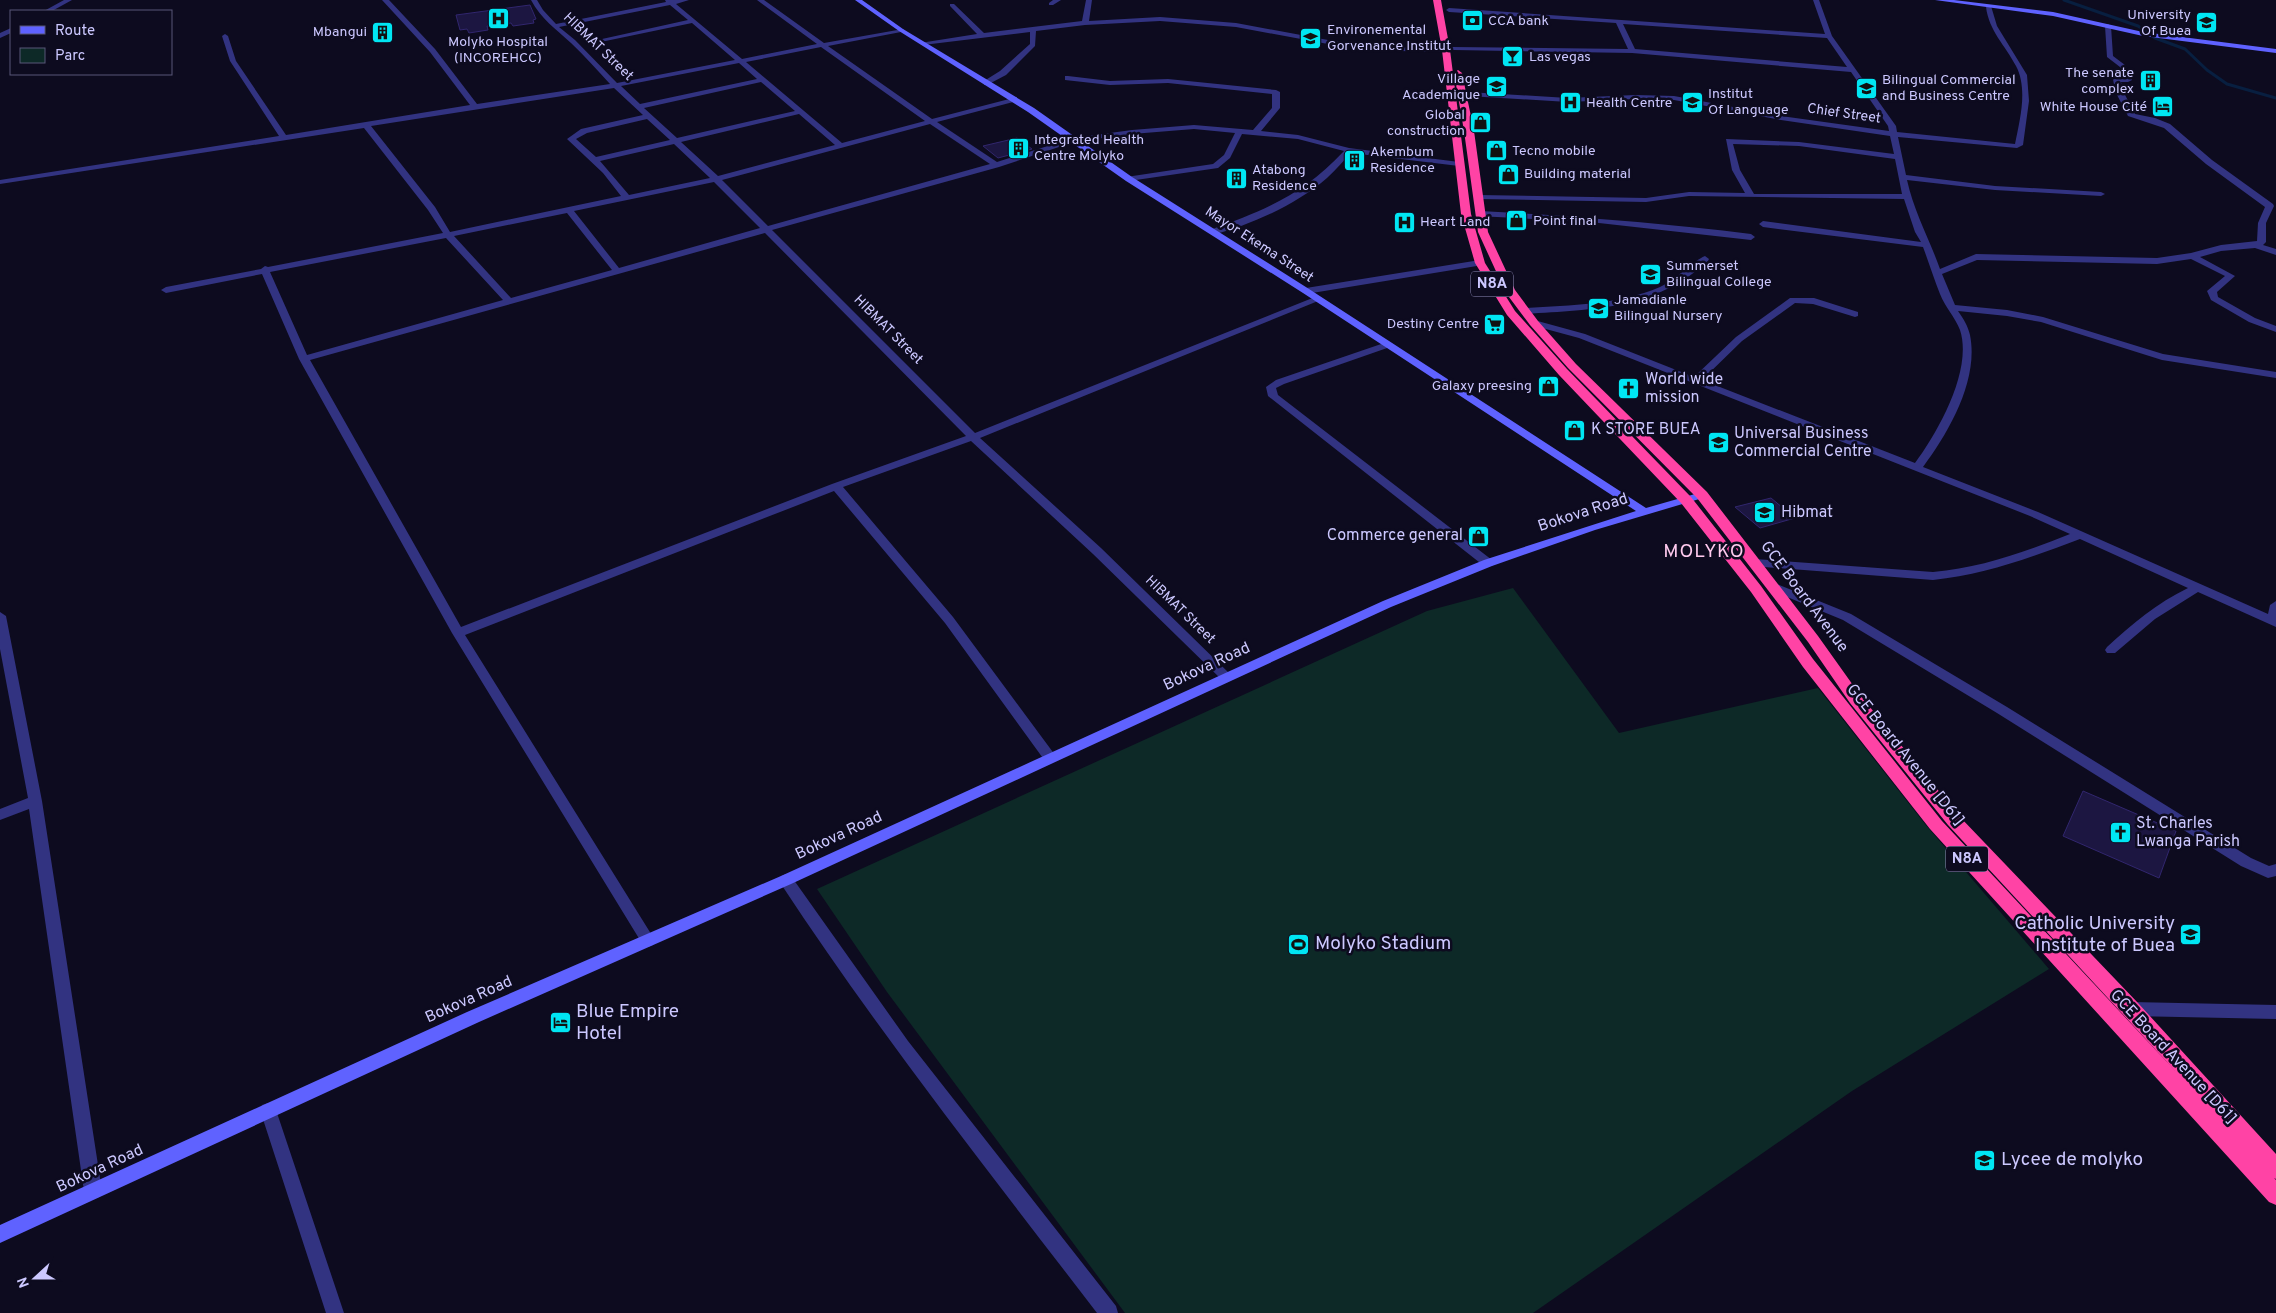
<svg xmlns="http://www.w3.org/2000/svg" width="2276" height="1313" font-family="Overpass,sans-serif">
<style>
.green{fill:#0d2927}
.lines{fill:none;stroke-linecap:round;stroke-linejoin:round}
.stream{stroke:#081f40;stroke-width:3}
.building{fill:#1c1641;stroke:#31266e}
.street{fill:#323381;fill-rule:evenodd}
.secondary{fill:#5f62ff;fill-rule:evenodd}
.highway{fill:#ff43a5;fill-rule:evenodd}
.labels{text-anchor:middle;dominant-baseline:central;stroke-width:5;stroke-linejoin:round;paint-order:stroke}
.far-poi-label{font-size:14px;fill:#ccc8ff;stroke:#0d0b1f;text-anchor:start}
.far-street-label{font-size:14px;fill:#ccc8ff;stroke:#0d0b1f}
.shield{fill:#0d0b1f;stroke:#938fbc;stroke-width:1}
.shield-label{font-size:15px;font-weight:bold;fill:#ccc8ff}
.poi-label{font-size:16px;fill:#ccc8ff;stroke:#0d0b1f;text-anchor:start}
.street-label{font-size:16px;fill:#ccc8ff;stroke:#0d0b1f}
.quarter-label{font-size:19px;letter-spacing:1px;fill:#ffcaee;stroke:#0d0b1f}
.near-poi-label{font-size:19px;fill:#ccc8ff;stroke:#0d0b1f;text-anchor:start}
</style>
<rect width="100%" height="100%" fill="#0d0b1f"/>
<path class="green" d="M1513 588 1619 733 1818 688 1925 824 2049 969 1852 1091 1533 1313H1125L887 992 817 889 1427 611Z"/>
<g class="lines">
<path class="stream" d="M2064 0 2138 26 2155 38 2185 49 2207 70 2227 84 2276 98"/>
</g>
<path class="building" d="M530 5 536 19 533 20 534 23 513 26 511 23 487 26 488 30 469 33 467 29 460 30 456 15Z
M1017 138 1032 149 998 158 983 146Z
M1771 498 1795 518 1760 528 1735 507Z
M2083 791 2176 831 2159 878 2063 836Z"/>
<g class="lines">
<path class="street" d="M64 0H72L52 11H44Z
M382 0H389L435 49 477 104 610 84C597 70 585 56 571 43 556 29 541 19 531 0H537L543 10 556 24 666 2 665 0H689L676 4 742 59 817 44 757 0H764L824 43 903 29 904 30 901 32 828 46 932 119 1017 97V101L937 122 997 162 1073 138 1132 130 1194 125 1253 130 1272 108V94L1168 83 1110 85 1065 80V76H1068L1110 81 1168 79 1276 90 1280 92V108L1261 131 1298 135 1349 148 1459 162 1463 164 1459 166 1351 153C1343 161 1336 170 1327 178 1296 205 1252 224 1213 235L1209 232 1210 230C1265 210 1303 195 1344 151L1298 139 1242 134 1230 158 1218 168 1129 181H1126V177L1213 164 1224 155 1235 133 1194 129 1132 134 1074 142 999 167 772 230 975 433 1315 297H1321L1323 299 980 438 1101 548 1230 674 1232 677 1230 680H1222L1093 554 971 441 843 487 953 617 1055 755 1057 758 1055 761H1045L945 623 834 491 465 635 653 937 656 941 653 945 648 947 643 945 452 633 299 359 262 274 166 293 161 290 166 287 261 269 265 266 268 267 443 233 428 210 364 128 0 184V180L279 136 230 61 222 36 225 34 228 36 236 61 286 135 470 105 430 52ZM670 5 688 20 593 41 596 43 692 23 735 60 617 83 575 40 559 27ZM821 47 925 121 842 143 746 62ZM739 63 757 79 640 104 621 86ZM761 82 795 111 677 138 644 108ZM614 88 643 115 581 129 567 139 603 173 621 196 450 232 435 207 371 126ZM799 114 835 145 718 176 681 142ZM647 119 670 140 596 157 576 139 587 133ZM930 124 990 164 768 226 722 180ZM674 144 710 178 629 195 600 161ZM714 182 760 228 619 268 574 211ZM567 213 612 270 511 298 454 236ZM765 233 966 436 832 484 461 627 310 360ZM446 238 503 300 307 355 270 272Z
M1053 0H1061L1053 5H1049V3Z
M1086 0H1092L1089 21 1160 17 1236 23 1328 40 1399 47 1446 48 1449 50 1446 52 1399 51 1328 44 1236 27 1160 21 1085 25 1036 31 1035 46 1006 75 987 85H984V81L1000 71 1030 44V32L923 45 920 43 977 34 950 6V4H954L984 33 1082 21Z
M1813 0H1819L1832 36 1896 126 1897 132 2015 144C2020 119 2028 89 2016 66 2005 45 1989 31 1986 7L1991 6 1997 26 2027 75 2029 101 2023 145 2017 148 1898 137 1906 175 1995 186 2101 192 2105 194 2101 196 1995 190 1907 180C1914 212 1929 238 1940 269L1976 254 2157 258 2191 253 2221 245 2257 241 2258 223 2265 207 2206 164 2164 128 2128 116 2115 91 2113 79 2117 77H2124L2120 67 2107 57 2105 26 2108 24 2111 26 2113 56 2125 65 2132 80 2128 82H2121L2123 91 2135 114 2155 118 2170 124 2212 160 2273 204 2274 206 2266 223V242L2263 245 2276 249V255L2255 248 2221 251 2200 257 2235 276 2217 292 2218 297 2255 318 2276 326V332L2249 322 2211 300 2207 291 2225 276 2191 259 2157 264 1977 260 1942 274 1955 305 2007 310 2043 317 2163 354 2276 372V378L2162 360 2041 322 2007 316 1958 311C1963 318 1968 326 1970 335 1979 380 1949 432 1923 467L2038 512 2268 614 2270 605 2276 601V627L2198 592 2155 619 2115 653H2107L2105 650 2107 647C2132 624 2157 603 2188 588L2080 539C2032 557 1985 575 1933 580L1751 566 1749 563 1755 559 1933 572C1981 568 2025 552 2070 534L2030 516 1579 338 1531 325V321L1534 320 1585 334 1694 377 1736 337 1790 298H1814L1858 312V316L1855 317 1813 304 1795 303 1742 341 1702 380 1915 463C1938 432 1973 370 1960 330 1955 317 1945 307 1940 294 1934 279 1929 263 1923 247L1763 227 1759 224 1763 221 1921 242 1915 232 1904 199 1689 196 1646 202 1478 199 1474 197 1478 195 1646 198 1689 192 1745 193 1732 170 1726 139 1799 142 1894 154 1890 136 1781 120 1674 100 1635 99 1568 102 1451 95 1447 93 1451 91 1568 98 1635 95 1674 96 1781 116 1889 131 1888 126 1851 72 1632 53 1454 50 1452 49V47L1628 49 1616 23 1449 12 1446 10 1449 8 1825 34ZM1623 24 1827 38 1847 67 1635 49ZM1733 144 1799 146 1895 159 1902 194H1754L1740 170Z
M11 28V33L0 38V33Z
M1480 211C1571 216 1661 223 1751 234L1755 237 1751 240 1590 222 1477 216V212Z
M1705 256 1709 259 1708 261C1654 310 1595 309 1526 314L1521 311 1526 308C1571 305 1618 305 1660 287 1676 280 1693 261 1705 256Z
M1480 260 1484 263 1483 265 1306 294 1301 291 1306 288Z
M1387 342 1392 345 1390 347 1284 384 1276 388 1278 395 1492 560 1494 563 1492 566H1484L1268 396 1266 387 1276 380Z
M1772 582 1851 614 2007 707 2251 858 2269 866 2276 864V876L2268 878 2241 866 1997 713 1843 620 1768 589 1766 586Z
M0 612 6 616 42 801 102 1191 99 1197 93 1199 87 1197 84 1191 29 809 0 820V809L28 798 0 649Z
M786 874 791 876 908 1041 1116 1306 1118 1313H1097C989 1172 879 1033 781 884L779 880 781 876Z
M2131 1002 2276 1005V1019L2131 1016 2125 1014 2123 1009 2125 1004Z
M268 1103 274 1105 276 1110 344 1313H326L260 1110 262 1105Z"/>
<path class="secondary" d="M855 0H862L903 29 1034 108 1132 177 1309 289 1646 508 1702 492 1708 495 1706 497 1595 530 1492 566 1391 607 791 884 479 1022 0 1243V1225L467 1012 781 876 1383 601 1484 560 1636 511 1303 293 1126 181 1028 112 899 31Z
M1935 0H1954L2053 12 2143 32 2276 49V53L2143 36 2053 16Z"/>
<path class="highway" d="M1433 0H1441L1450 50 1471 214 1485 263 1515 311 1567 369 1691 497 1761 586 1813 659 1942 821 2179 1075 1948 825 1850 703 1808 642 1697 498 1568 368 1530 325 1506 293 1478 232 1464 131 1454 73 1458 70 1462 73 1474 131 1488 232 1515 290 1538 321 1576 364 1707 492 1818 636 1860 695 1960 817 2138 1003 2276 1154V1179L2274 1178 2276 1180V1205L2269 1202 1930 829 1803 667 1751 592 1681 503 1559 375 1507 315 1475 263 1461 214 1442 50Z"/>
</g>
<defs>
<symbol id="hospital-square" viewBox="-11 -11 22 22"><rect x="-9" y="-9" width="18" height="18" rx="4" fill="#00e6f3" stroke="#0d0b1f"/><path d="M-5-5h3v3.5h4V-5h3V5h-3V1.5h-4V5h-3Z" fill="#111"/></symbol>
<symbol id="bank-square" viewBox="-11 -11 22 22"><rect x="-9" y="-9" width="18" height="18" rx="4" fill="#00e6f3" stroke="#0d0b1f"/><path d="M-6-4H6V4H-6ZM0-2.3a2.3 2.3 0 1 0 0 4.6a2.3 2.3 0 1 0 0-4.6Z" fill="#111"/></symbol>
<symbol id="university-square" viewBox="-11 -11 22 22"><rect x="-9" y="-9" width="18" height="18" rx="4" fill="#00e6f3" stroke="#0d0b1f"/><path d="M0-5L7-2L0 1L-7-2ZM-4 1L0 2.5L4 1V4Q0 6-4 4Z" fill="#111"/></symbol>
<symbol id="building-square" viewBox="-11 -11 22 22"><rect x="-9" y="-9" width="18" height="18" rx="4" fill="#00e6f3" stroke="#0d0b1f"/><path d="M-4-6H4V6H1V3H-1V6H-4ZM-2.5-4.3h1.7v1.8h-1.7ZM.8-4.3h1.7v1.8H.8ZM-2.5-1h1.7V.8h-1.7ZM.8-1h1.7V.8H.8Z" fill="#111"/></symbol>
<symbol id="school-square" viewBox="-11 -11 22 22"><rect x="-9" y="-9" width="18" height="18" rx="4" fill="#00e6f3" stroke="#0d0b1f"/><path d="M0-5L7-2L0 1L-7-2ZM-4 1L0 2.5L4 1V4Q0 6-4 4Z" fill="#111"/></symbol>
<symbol id="bar-square" viewBox="-11 -11 22 22"><rect x="-9" y="-9" width="18" height="18" rx="4" fill="#00e6f3" stroke="#0d0b1f"/><path d="M-6-5H6L.8 .8V4.5H3.5V6h-7V4.5H-.8V.8Z" fill="#111"/></symbol>
<symbol id="hotel-square" viewBox="-11 -11 22 22"><rect x="-9" y="-9" width="18" height="18" rx="4" fill="#00e6f3" stroke="#0d0b1f"/><path d="M-6-4.5h1.5V1H6V5H4.5V3h-9V5H-6ZM-4 0a1.8 1.8 0 1 1 3.6 0ZM.5 0V-2.5h3Q6-2.5 6 0Z" fill="#111"/></symbol>
<symbol id="shop-square" viewBox="-11 -11 22 22"><rect x="-9" y="-9" width="18" height="18" rx="4" fill="#00e6f3" stroke="#0d0b1f"/><path d="M-5-2.5h2.3a2.7 3.5 0 0 1 5.4 0H5L5.5 6h-11ZM-1.5-2.5h3a1.5 2.3 0 0 0-3 0Z" fill="#111"/></symbol>
<symbol id="supermarket-square" viewBox="-11 -11 22 22"><rect x="-9" y="-9" width="18" height="18" rx="4" fill="#00e6f3" stroke="#0d0b1f"/><path d="M-6-5.5h2.5l.6 2H6L4.5 2H-2.5L-4.4-4H-6ZM-1.5 3.2a1.3 1.3 0 1 0 .1 0ZM3 3.2a1.3 1.3 0 1 0 .1 0Z" fill="#111"/></symbol>
<symbol id="church-square" viewBox="-11 -11 22 22"><rect x="-9" y="-9" width="18" height="18" rx="4" fill="#00e6f3" stroke="#0d0b1f"/><path d="M-1.2-6h2.4v3.5h3.3v2.4h-3.3V6h-2.4V-.1h-3.3v-2.4h3.3Z" fill="#111"/></symbol>
<symbol id="stadium-square" viewBox="-11 -11 22 22"><rect x="-9" y="-9" width="18" height="18" rx="4" fill="#00e6f3" stroke="#0d0b1f"/><path d="M0-5a6.5 5 0 1 0 0 10a6.5 5 0 1 0 0-10ZM-3.5-1.8h7v3.6h-7Z" fill="#111"/></symbol>
</defs>
<g fill-rule="evenodd">
<use href="#hospital-square" x="486" y="6" width="25" height="25"/>
<use href="#bank-square" x="1460" y="8" width="25" height="25"/>
<use href="#university-square" x="2194" y="10" width="25" height="25"/>
<use href="#building-square" x="370" y="20" width="25" height="25"/>
<use href="#school-square" x="1298" y="26" width="25" height="25"/>
<use href="#bar-square" x="1500" y="44" width="25" height="25"/>
<use href="#building-square" x="2138" y="68" width="25" height="25"/>
<use href="#school-square" x="1484" y="74" width="25" height="25"/>
<use href="#school-square" x="1854" y="76" width="25" height="25"/>
<use href="#school-square" x="1680" y="90" width="25" height="25"/>
<use href="#hospital-square" x="1558" y="90" width="25" height="25"/>
<use href="#hotel-square" x="2150" y="94" width="25" height="25"/>
<use href="#shop-square" x="1468" y="110" width="25" height="25"/>
<use href="#building-square" x="1006" y="136" width="25" height="25"/>
<use href="#shop-square" x="1484" y="138" width="25" height="25"/>
<use href="#building-square" x="1342" y="148" width="25" height="25"/>
<use href="#shop-square" x="1496" y="162" width="25" height="25"/>
<use href="#building-square" x="1224" y="166" width="25" height="25"/>
<use href="#shop-square" x="1504" y="208" width="25" height="25"/>
<use href="#hospital-square" x="1392" y="210" width="25" height="25"/>
<use href="#school-square" x="1638" y="262" width="25" height="25"/>
<use href="#school-square" x="1586" y="296" width="25" height="25"/>
<use href="#supermarket-square" x="1482" y="312" width="25" height="25"/>
<use href="#shop-square" x="1536" y="374" width="25" height="25"/>
<use href="#church-square" x="1616" y="376" width="25" height="25"/>
<use href="#shop-square" x="1562" y="418" width="25" height="25"/>
<use href="#school-square" x="1706" y="430" width="25" height="25"/>
<use href="#university-square" x="1752" y="500" width="25" height="25"/>
<use href="#shop-square" x="1466" y="524" width="25" height="25"/>
<use href="#church-square" x="2108" y="820" width="25" height="25"/>
<use href="#university-square" x="2178" y="922" width="25" height="25"/>
<use href="#stadium-square" x="1286" y="932" width="25" height="25"/>
<use href="#hotel-square" x="548" y="1010" width="25" height="25"/>
<use href="#school-square" x="1972" y="1148" width="25" height="25"/>
</g>
<g class="labels">
<g class="far-poi-label">
<text x="2191" y="15" text-anchor="end">University<tspan x="2191" dy="16">Of Buea</tspan></text>
<text x="1488" y="21">CCA bank</text>
<text x="1327" y="30">Environemental<tspan x="1327" dy="16">Gorvenance Institut</tspan></text>
<text x="367" y="32" text-anchor="end">Mbangui</text>
<text x="498" y="42" text-anchor="middle">Molyko Hospital<tspan x="498" dy="16">(INCOREHCC)</tspan></text>
<text x="1529" y="57">Las vegas</text>
<text x="2134" y="73" text-anchor="end">The senate<tspan x="2134" dy="16">complex</tspan></text>
<text x="1480" y="79" text-anchor="end">Village<tspan x="1480" dy="16">Academique</tspan></text>
<text x="1882" y="80">Bilingual Commercial<tspan x="1882" dy="16">and Business Centre</tspan></text>
<text x="1708" y="94">Institut<tspan x="1708" dy="16">Of Language</tspan></text>
<text x="1586" y="103">Health Centre</text>
<text x="2147" y="107" text-anchor="end">White House Cité</text>
<text x="1465" y="115" text-anchor="end">Global<tspan x="1465" dy="16">construction</tspan></text>
<text x="1034" y="140">Integrated Health<tspan x="1034" dy="16">Centre Molyko</tspan></text>
<text x="1512" y="151">Tecno mobile</text>
<text x="1370" y="152">Akembum<tspan x="1370" dy="16">Residence</tspan></text>
<text x="1252" y="170">Atabong<tspan x="1252" dy="16">Residence</tspan></text>
<text x="1524" y="174">Building material</text>
<text x="1533" y="221">Point final</text>
<text x="1420" y="222">Heart Land</text>
<text x="1666" y="266">Summerset<tspan x="1666" dy="16">Bilingual College</tspan></text>
<text x="1614" y="300">Jamadianle<tspan x="1614" dy="16">Bilingual Nursery</tspan></text>
<text x="1479" y="324" text-anchor="end">Destiny Centre</text>
<text x="1532" y="386" text-anchor="end">Galaxy preesing</text>
</g>
<g class="far-street-label">
<text transform="translate(598 47) rotate(44)">HIBMAT Street</text>
<text transform="translate(1844 114) rotate(8)">Chief Street</text>
<text transform="translate(1259 245) rotate(33)">Mayor Ekema Street</text>
<text transform="translate(888 330) rotate(45)">HIBMAT Street</text>
<text transform="translate(1180 610) rotate(44)">HIBMAT Street</text>
</g>
<g class="shield">
<rect x="1471" y="271.5" width="42" height="25" rx="4"/>
<rect x="1946" y="846.5" width="42" height="25" rx="4"/>
</g>
<g class="shield-label">
<text x="1492" y="284">N8A</text>
<text x="1967" y="859">N8A</text>
</g>
<g class="poi-label">
<text x="1645" y="380">World wide<tspan x="1645" dy="18">mission</tspan></text>
<text x="1591" y="430">K STORE BUEA</text>
<text x="1734" y="434">Universal Business<tspan x="1734" dy="18">Commercial Centre</tspan></text>
<text x="1781" y="513">Hibmat</text>
<text x="1463" y="536" text-anchor="end">Commerce general</text>
<text x="2136" y="824">St. Charles<tspan x="2136" dy="18">Lwanga Parish</tspan></text>
</g>
<g class="street-label">
<text transform="translate(1583 513) rotate(-18)">Bokova Road</text>
<text transform="translate(1804 597) rotate(53)">GCE Board Avenue</text>
<text transform="translate(1207 667) rotate(-25)">Bokova Road</text>
<text transform="translate(1905 755) rotate(51)">GCE Board Avenue [D61]</text>
<text transform="translate(839 836) rotate(-25)">Bokova Road</text>
<text transform="translate(469 1000) rotate(-24)">Bokova Road</text>
<text transform="translate(2173 1057) rotate(47)">GCE Board Avenue [D61]</text>
<text transform="translate(100 1169) rotate(-25)">Bokova Road</text>
</g>
<g class="quarter-label">
<text x="1704" y="552">MOLYKO</text>
</g>
<g class="near-poi-label">
<text x="2175" y="924" text-anchor="end">Catholic University<tspan x="2175" dy="22">Institute of Buea</tspan></text>
<text x="1315" y="944">Molyko Stadium</text>
<text x="576" y="1012">Blue Empire<tspan x="576" dy="22">Hotel</tspan></text>
<text x="2001" y="1160">Lycee de molyko</text>
</g>
</g>
<rect x="10" y="10" width="162" height="65" fill="#0d0b1f" stroke="#595779"/>
<rect x="20" y="26" width="25" height="8" fill="#5f62ff" stroke="#595779"/>
<text x="55" y="35" font-size="15" fill="#ccc8ff">Route</text>
<rect x="20" y="48" width="25" height="15" fill="#0d2927" stroke="#595779"/>
<text x="55" y="60" font-size="15" fill="#ccc8ff">Parc</text>
<g transform="translate(35 1278) rotate(249)" stroke="#0d0b1f" stroke-width="4" paint-order="stroke">
<path d="M0-4L9 19L0 12L-9 19Z" fill="#ccc8ff"/>
<text y="-8" font-size="14" font-weight="bold" text-anchor="middle" fill="#ccc8ff">N</text>
</g>
</svg>
